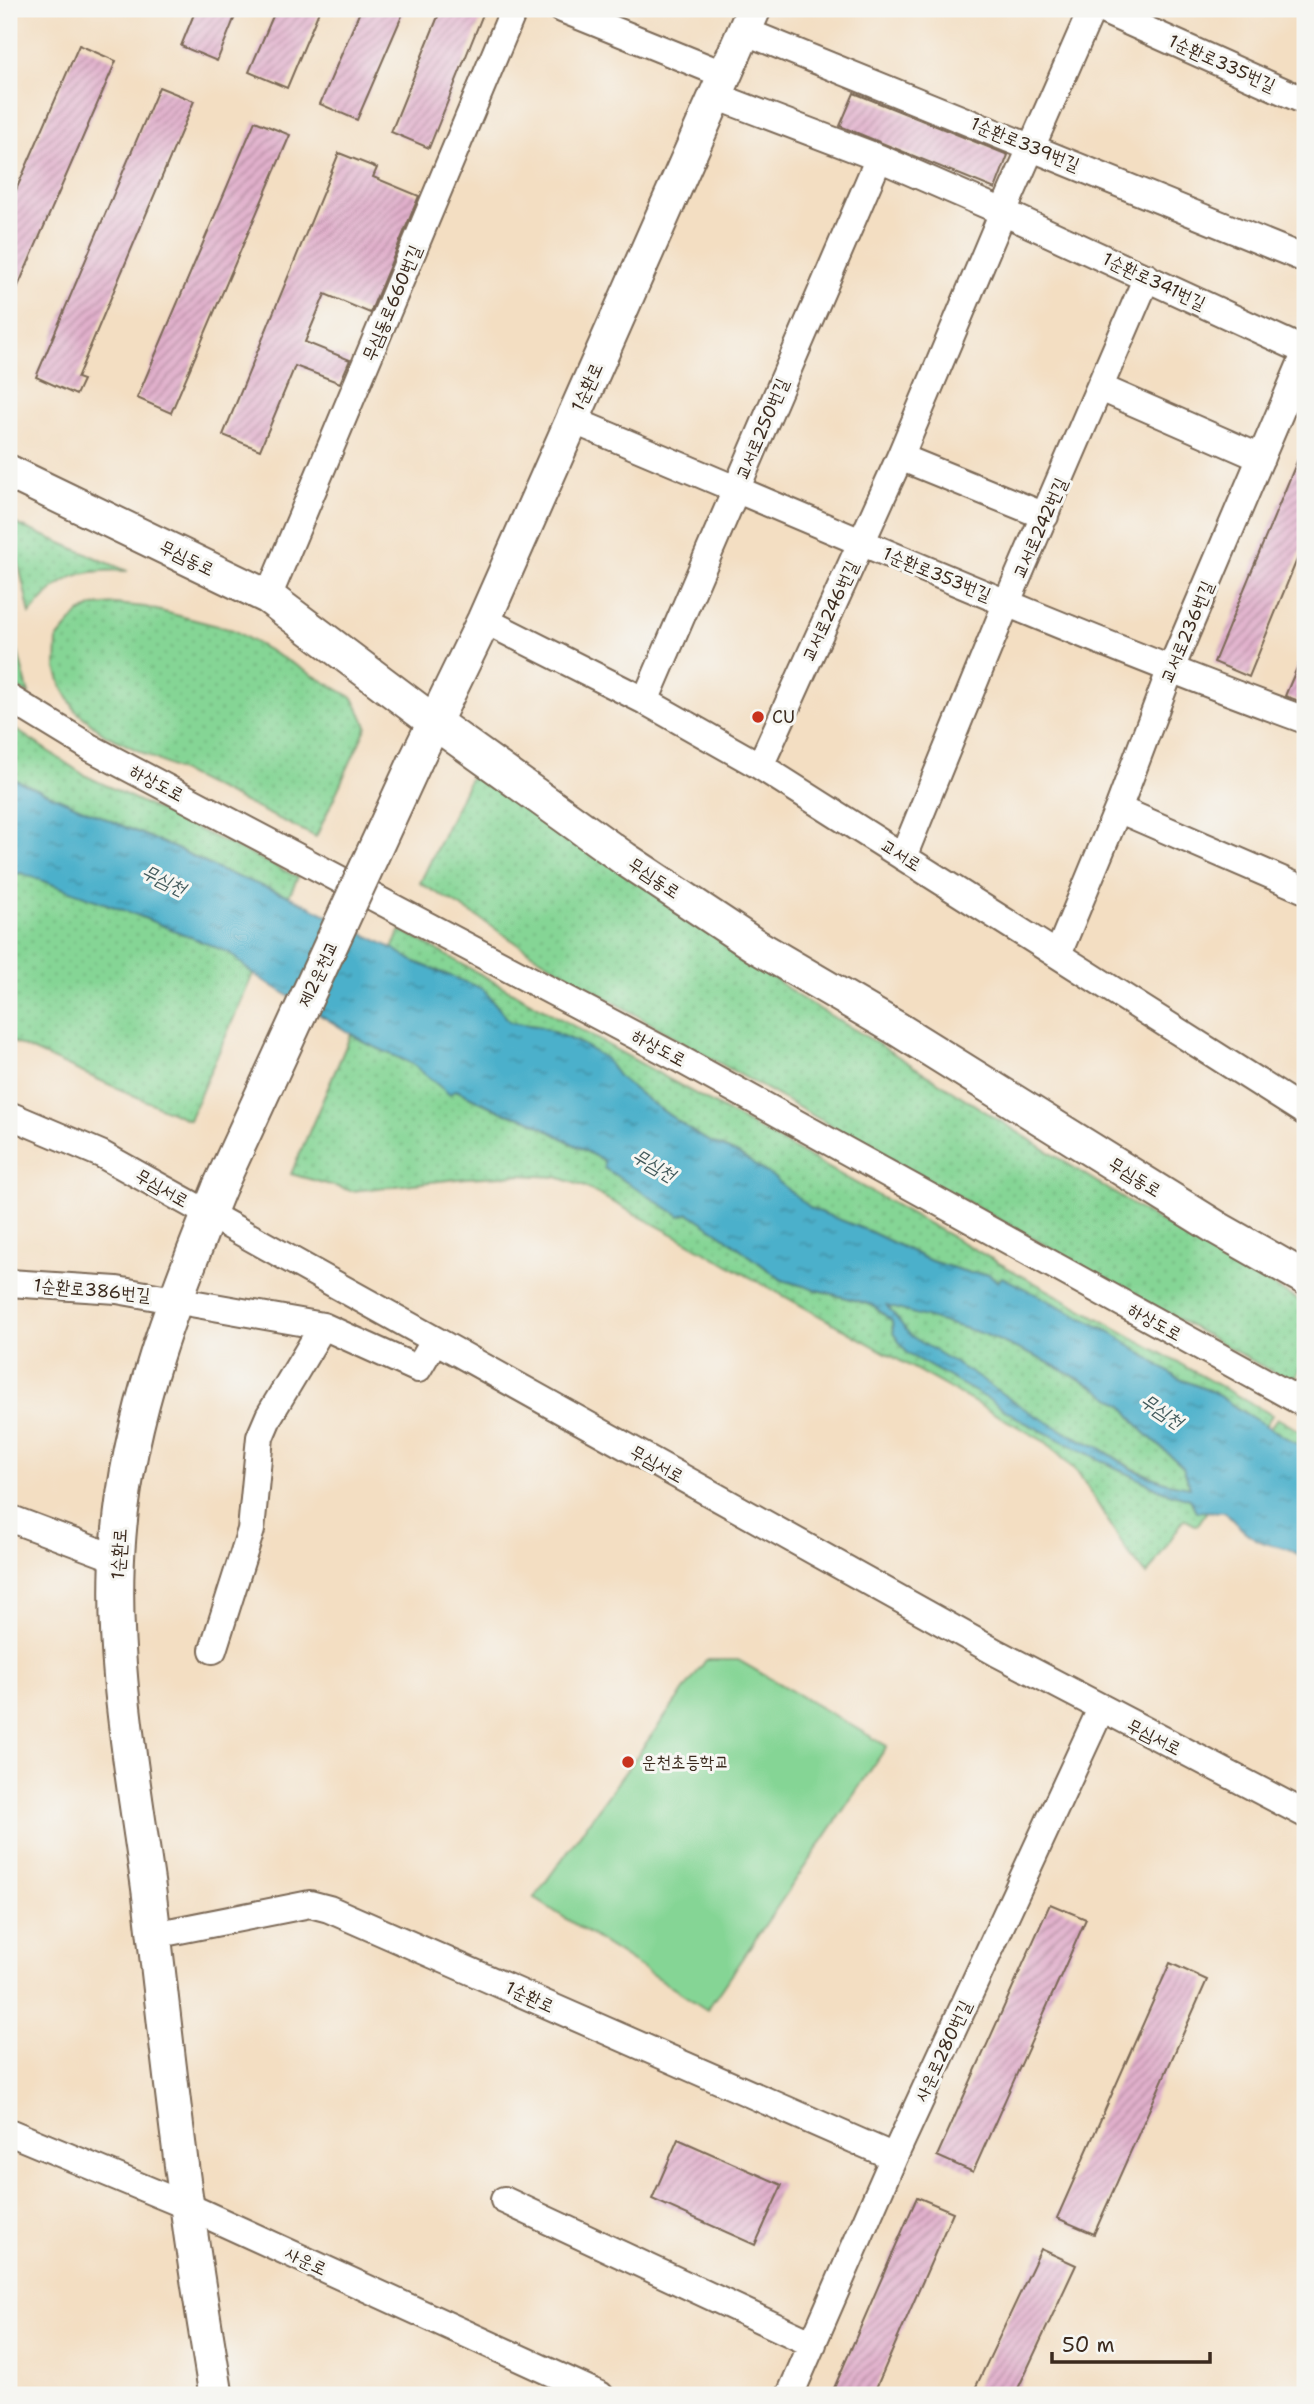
<svg xmlns="http://www.w3.org/2000/svg" width="1314" height="2404" font-family="'Shantell Sans','Poor Story',sans-serif">
<style>
.grass{fill:url(#grass-dots);stroke:#60805a;stroke-width:2}
.pitch{fill:#85d595;stroke:#60805a;stroke-width:2}
.water{fill:url(#water-ripples);stroke:#446d74;stroke-width:2;fill-rule:evenodd}
.building{fill:url(#building-hatch)}
.lines{fill:none;stroke-linecap:round;stroke-linejoin:round}
.minor-casing{stroke:#7b6957;stroke-width:30}
.major-casing{stroke:#7b6957;stroke-width:37}
.minor{stroke:#fff;stroke-width:26}
.major{stroke:#fff;stroke-width:33}
.major-bridge-casing{stroke:#7b6957;stroke-width:37;stroke-linecap:butt}
.major-bridge{stroke:#fff;stroke-width:33}
.poi-dot{fill:#c8321e;stroke:#f6f6f2;stroke-width:2.5}
.labels{text-anchor:middle;dominant-baseline:central;stroke-width:6;stroke-linejoin:round;paint-order:stroke}
.street-label{font-size:18px;fill:#3b2a1e;stroke:#f6f6f2}
.poi-label{font-size:18px;fill:#3b2a1e;stroke:#f6f6f2;text-anchor:start}
.water-label{font-size:19px;font-style:italic;fill:#41595b;stroke:#f6f6f2}
</style>
<defs>
<pattern id="grass-dots" width="8" height="8" patternUnits="userSpaceOnUse" patternTransform="scale(1.75)"><rect width="8" height="8" fill="#85d595"/><path d="M2 2h.1M6 6h.1" fill="none" stroke="#74b780" stroke-width="1.8" stroke-linecap="round"/></pattern>
<pattern id="water-ripples" width="26" height="14" patternUnits="userSpaceOnUse" patternTransform="scale(1.75)"><rect width="26" height="14" fill="#4cb0cb"/><path d="M2 4q2-2 4 0t4 0M15 11q2-2 4 0t4 0" fill="none" stroke="#408fa4"/></pattern>
<pattern id="building-hatch" width="6" height="6" patternUnits="userSpaceOnUse" patternTransform="scale(1.75)"><rect width="6" height="6" fill="#e1b0cc"/><path d="M-1 1l2-2M0 6l6-6M5 7l2-2" fill="none" stroke="#b88fa5"/></pattern>
</defs>
<rect width="100%" height="100%" fill="#f6f6f2"/>
<filter id="ink" filterUnits="userSpaceOnUse"><feTurbulence type="fractalNoise" baseFrequency=".0143" numOctaves="2"/><feDisplacementMap in="SourceGraphic" scale="14" xChannelSelector="R" yChannelSelector="G"/><feConvolveMatrix kernelMatrix="1 2 1 2 8 2 1 2 1" color-interpolation-filters="sRGB"/></filter>
<filter id="wash" filterUnits="userSpaceOnUse"><feTurbulence type="fractalNoise" baseFrequency=".00686" numOctaves="4" result="noise"/><feDisplacementMap in="SourceGraphic" scale="28" xChannelSelector="R" yChannelSelector="G"/><feGaussianBlur stdDeviation="1.57" result="paint"/><feColorMatrix in="noise" values="0 0 0 0 0 0 0 0 0 0 0 0 0 0 0 0 0 1.4 0 .05"/><feComposite in="paint" operator="in"/></filter>
<g filter="url(#wash)">
<rect width="100%" height="100%" fill="#f3dec2"/>
<path class="grass" d="M9 521 127 571H128C80 568 60 576 30 614Z
M115 604 145 607 233 630 353 698 367 726 316 837 104 734 75 710 62 687 56 668 57 639 78 614 93 606Z
M9 619 29 694 9 683Z
M9 725 84 775 298 877 289 896 219 870 186 853 16 781 9 777Z
M471 776 488 779 706 926 799 997 872 1040 1152 1217 1305 1304V1361L1292 1383 687 1045 533 954 473 914 420 883Z
M21 873 137 915 230 953 253 974 189 1120 9 1040V875Z
M401 930C692 1090 981 1254 1272 1415L1265 1426 1213 1392 1177 1378 1116 1335 1003 1278 999 1282 989 1274 970 1273 931 1261 871 1232 812 1209 773 1177 738 1154 702 1138 649 1101 619 1077 604 1058 581 1044 541 1027 510 1022 483 989 415 962 392 948Z
M351 1034 368 1044 411 1063 429 1077 456 1090 500 1111 528 1119 605 1162 604 1168 680 1216 689 1213 722 1235 782 1280 871 1305 892 1321 893 1333 908 1354 990 1400 1024 1422 1163 1491 1190 1499 1196 1511H1207L1197 1526 1184 1519 1147 1575 1128 1553 1079 1474 1047 1443 680 1238 583 1186 557 1177 519 1175 466 1178 352 1191 291 1174Z
M886 1305 984 1334 1043 1360 1093 1386 1123 1406 1143 1431 1183 1467 1191 1488 1167 1483 1132 1468 1100 1448 1069 1434 1028 1412 971 1373 910 1336Z
M1277 1418 1305 1434V1449L1270 1428Z"/>
<path class="pitch" d="M706 1660H738L887 1746 707 2010 534 1898Z"/>
<path class="water" d="M9 777 186 853 219 870 289 896 392 948 415 962 483 989 510 1022 541 1027 581 1044 605 1058 619 1077 649 1101 702 1138 738 1154 773 1177 812 1209 871 1232 931 1261 970 1273 989 1274 998 1282 1002 1277 1116 1335 1177 1378 1213 1392 1241 1411 1305 1449V1562C1288 1544 1287 1550 1265 1543 1248 1537 1237 1525 1225 1512L1196 1511 1190 1499 1163 1491 1024 1422 990 1400 908 1354 893 1333 892 1321 872 1305 782 1280 722 1235 689 1213 680 1216 604 1168V1161L528 1119 500 1111 456 1090 449 1094 411 1063 368 1044 253 974 230 953 137 915 21 873 9 875ZM887 1306 984 1334 1043 1360 1093 1386 1123 1406 1143 1431 1183 1467 1190 1487 1167 1483 1132 1469 1100 1448 1069 1434 1028 1411 971 1373 911 1336Z"/>
<g id="blocks">
<path class="building" d="M196 9H238L217 61 181 46Z
M276 9H320L287 88 249 72Z
M361 9H405L357 120 320 104Z
M441 9H485L429 148 391 132Z
M79 45 116 61 9 307V206Z
M159 87 194 101 77 378 83 380 76 395 36 377Z
M854 93 1008 155 995 189 840 126Z
M255 121 290 135 171 413 137 398Z
M339 153 377 168 373 177 419 196 370 313 325 294 305 342 350 360 340 383 295 366 260 450 223 435Z
M1305 442V540L1249 677 1214 662Z
M1305 649V703L1285 696Z
M1050 1904 1086 1919 973 2172 937 2156Z
M1170 1963 1207 1980 1094 2234 1057 2218Z
M678 2139 782 2185 755 2245 652 2199Z
M917 2197 953 2212 873 2395H831Z
M1041 2249 1076 2265 1015 2395H972Z"/>
</g>
</g>
<g filter="url(#ink)">
<use href="#blocks" fill-opacity="0" stroke="#7b6957" stroke-width="2"/>
<g class="lines">
<defs>
<path id="minor" d="M562 9 725 75
M1100 9 1305 101
M744 31 1305 259
M716 96 879 158 1003 212 1305 351
M1101 388 1261 458
M572 420C816 522 1057 629 1305 720
M900 457 1045 516
M268 597 514 9
M484 620 645 701 760 766 1305 1112
M9 698 91 748 678 1058 1305 1404
M645 701 879 158
M760 766 900 457 1003 212 1092 9
M1118 809 1305 890
M903 857 1007 602 1147 277
M1058 954 1118 809 1170 671 1305 354
M9 1115 101 1154 997 1653 1305 1814
M9 1283 117 1290 323 1326 418 1369 435 1340
M9 1518 118 1559
M213 1650 251 1530 260 1437 269 1416 323 1326
M154 1935 310 1904 329 1909 894 2157
M9 2132 187 2206 600 2395
M504 2200 813 2344
M790 2395 894 2157 1101 1709"/>
<path id="major" d="M9 472 268 597 434 722 625 859 756 946 896 1028 1217 1228 1305 1278
M415 762 484 620 754 9
M216 2395C206 2332 195 2269 187 2206 172 2101 162 1997 149 1892 133 1775 109 1654 119 1535 129 1413 174 1299 220 1186"/>
</defs>
<use href="#minor" class="minor-casing"/>
<use href="#major" class="major-casing"/>
<use href="#minor" class="minor"/>
<use href="#major" class="major"/>
<defs>
<path id="major-bridge" d="M220 1186 415 762"/>
</defs>
<use href="#major-bridge" class="major-bridge-casing"/>
<use href="#major-bridge" class="major-bridge"/>
</g>
</g>
<g class="poi-dot">
<circle cx="758" cy="717" r="7"/>
<circle cx="628" cy="1762" r="7"/>
</g>
<g class="labels">
<g class="street-label">
<text transform="translate(1222 63) rotate(24)">1순환로335번길</text>
<text transform="translate(1025 144) rotate(22)">1순환로339번길</text>
<text transform="translate(1154 281) rotate(25)">1순환로341번길</text>
<text transform="translate(392 303) rotate(-67)">무심동로660번길</text>
<text transform="translate(587 387) rotate(-66)">1순환로</text>
<text transform="translate(762 429) rotate(-67)">교서로250번길</text>
<text transform="translate(1040 528) rotate(-66)">교서로242번길</text>
<text transform="translate(187 558) rotate(26)">무심동로</text>
<text transform="translate(937 574) rotate(22)">1순환로353번길</text>
<text transform="translate(830 611) rotate(-65)">교서로246번길</text>
<text transform="translate(1187 632) rotate(-67)">교서로236번길</text>
<text transform="translate(157 783) rotate(28)">하상도로</text>
<text transform="translate(901 855) rotate(32)">교서로</text>
<text transform="translate(654 878) rotate(34)">무심동로</text>
<text transform="translate(318 974) rotate(-65)">제2운천교</text>
<text transform="translate(659 1048) rotate(28)">하상도로</text>
<text transform="translate(1135 1177) rotate(32)">무심동로</text>
<text transform="translate(162 1188) rotate(30)">무심서로</text>
<text transform="translate(92 1290) rotate(5)">1순환로386번길</text>
<text transform="translate(1155 1322) rotate(29)">하상도로</text>
<text transform="translate(657 1464) rotate(29)">무심서로</text>
<text transform="translate(119 1554) rotate(-87)">1순환로</text>
<text transform="translate(1154 1737) rotate(27)">무심서로</text>
<text transform="translate(530 1997) rotate(24)">1순환로</text>
<text transform="translate(943 2051) rotate(-65)">사운로280번길</text>
<text transform="translate(306 2261) rotate(25)">사운로</text>
</g>
<g class="poi-label">
<text x="772" y="717">CU</text>
<text x="642" y="1762">운천초등학교</text>
</g>
<g class="water-label">
<text transform="translate(164 880) rotate(26)">무심천</text>
<text transform="translate(654 1165) rotate(30)">무심천</text>
<text transform="translate(1162 1411) rotate(34)">무심천</text>
</g>
</g>
<rect width="1314" height="2404" fill="none" stroke="#f6f6f2" stroke-width="35"/>
<path d="M1052 2352v10h158v-10" fill="none" stroke="#3b2a1e" stroke-width="3.5"/>
<text x="1062" y="2352" font-size="21" fill="#3b2a1e" stroke="#f6f6f2" stroke-width="5" paint-order="stroke">50 m</text>
</svg>
